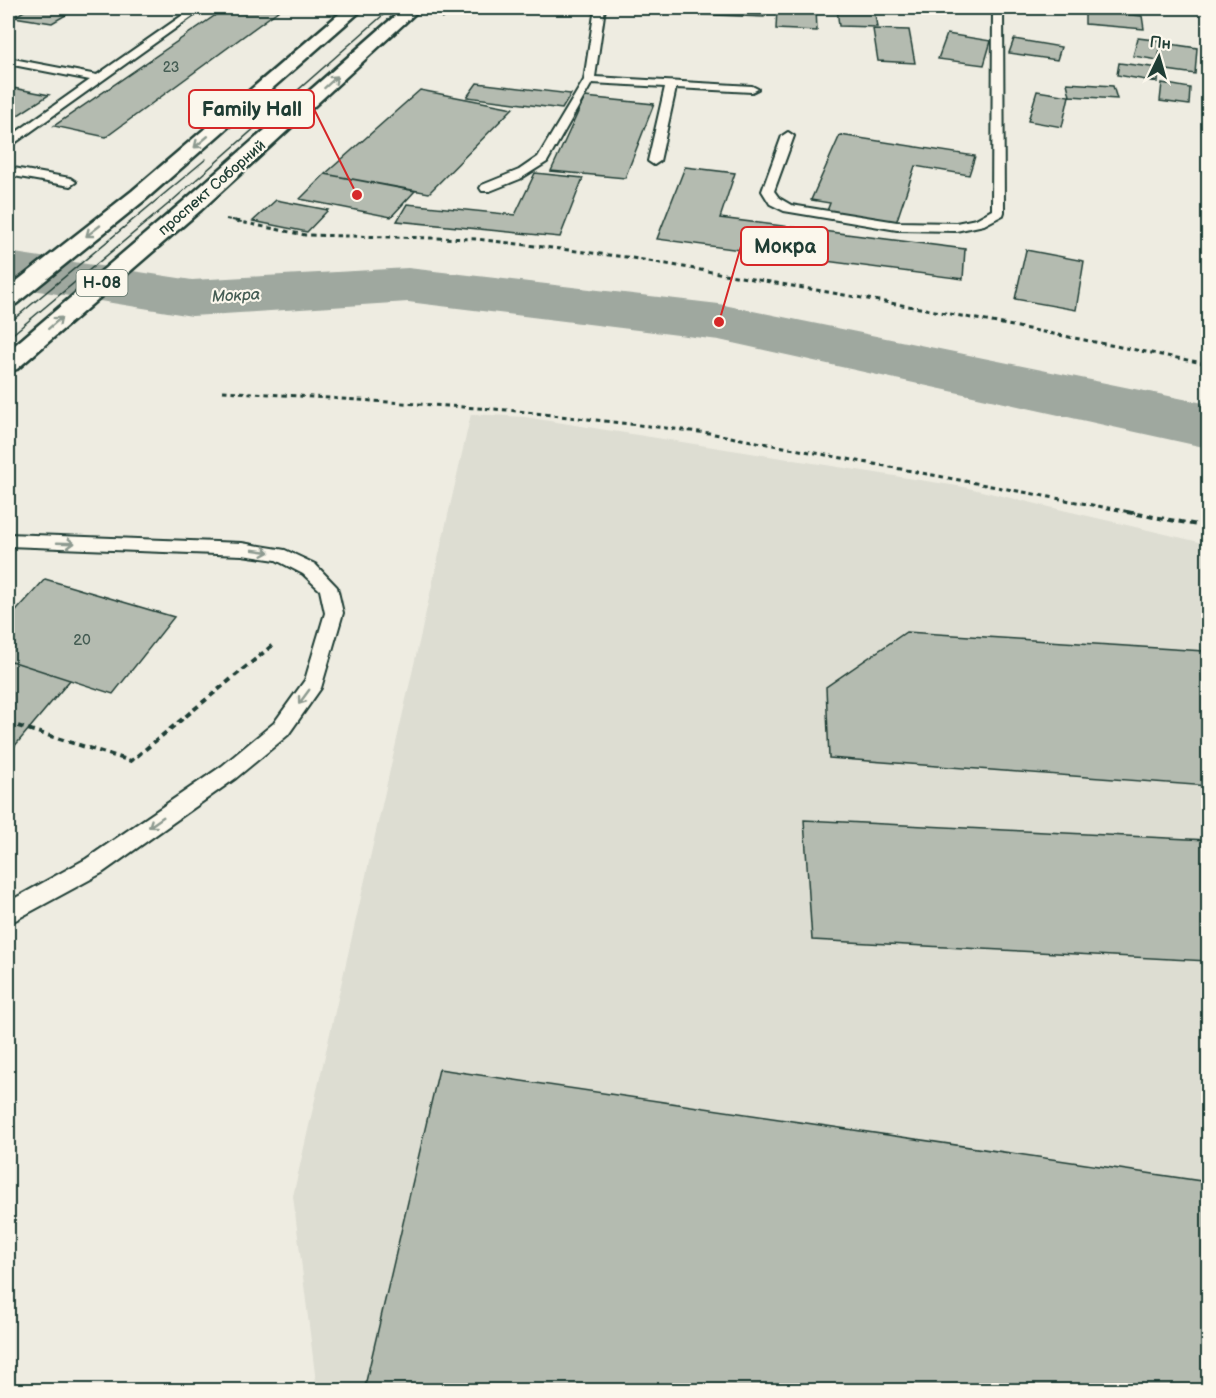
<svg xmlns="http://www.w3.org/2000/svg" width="1216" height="1398" font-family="'Balsamiq Sans',sans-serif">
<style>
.built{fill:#ddddd2}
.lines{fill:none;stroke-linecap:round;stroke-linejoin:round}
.river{fill:#9fa89f;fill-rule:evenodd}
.building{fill:#b4bbb0;stroke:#1f3d34;stroke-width:1.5}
.service-casing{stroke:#1f3d34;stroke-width:4}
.primary-casing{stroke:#1f3d34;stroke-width:5}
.path-far2{stroke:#1f3d34;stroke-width:2;stroke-dasharray:4 2;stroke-linecap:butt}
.path-far1{stroke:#1f3d34;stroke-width:3;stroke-dasharray:4.5 4;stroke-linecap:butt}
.path{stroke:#1f3d34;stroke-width:4;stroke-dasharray:6 4.5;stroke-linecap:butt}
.service{fill:#fbf7ec;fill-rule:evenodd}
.primary{fill:#fbf7ec;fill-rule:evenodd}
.tram{stroke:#1f3d34;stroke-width:1.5}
.oneway{stroke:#8d9a90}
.labels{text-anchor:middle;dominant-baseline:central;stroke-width:4.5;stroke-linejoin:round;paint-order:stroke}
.far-number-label{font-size:14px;fill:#445c53}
.far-street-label{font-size:15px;fill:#1f3d34;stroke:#fbf7ec}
.number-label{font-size:15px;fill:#445c53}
.shield{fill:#fbf7ec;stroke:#61756b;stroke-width:1.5}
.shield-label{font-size:16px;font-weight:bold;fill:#1f3d34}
.far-water-label{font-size:16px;font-style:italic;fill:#455d54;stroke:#fbf7ec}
.leader{fill:none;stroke:#d62828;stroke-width:2}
.callout-dot{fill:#d62828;stroke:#fbf7ec;stroke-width:2}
.callout{fill:#fbf7ec;stroke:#d62828;stroke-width:2}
.callout-label{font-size:20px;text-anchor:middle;font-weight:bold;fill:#1f3d34}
</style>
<rect width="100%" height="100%" fill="#eeece1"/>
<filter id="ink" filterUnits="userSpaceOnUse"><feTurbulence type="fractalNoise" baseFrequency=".0167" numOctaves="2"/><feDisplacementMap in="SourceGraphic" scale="12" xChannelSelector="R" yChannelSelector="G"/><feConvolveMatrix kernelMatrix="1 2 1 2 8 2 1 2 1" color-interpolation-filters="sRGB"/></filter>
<g filter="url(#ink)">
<path class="built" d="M471 414 525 417 964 487 1208 544V1390H317L293 1196Z"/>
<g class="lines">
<path class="river" d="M8 252 192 280 408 268 719 304 1208 404V448L719 340 408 302 192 316 8 286Z"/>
</g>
<path class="building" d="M29 8H78L52 23 14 17Z
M226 8H282L106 137 54 126Z
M666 8H765L764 17 665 13Z
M777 8H816L817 31 776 29Z
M837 8H874L877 27 839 26Z
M1085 10 1142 16 1144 29 1085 24Z
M873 29 909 30 915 63 878 61Z
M947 34 991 41 984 65 938 59Z
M1138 38 1162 41 1158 60 1133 56Z
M1014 39 1061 47 1057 60 1009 53Z
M1163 43 1197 48 1195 74 1160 69Z
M1119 63 1159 68 1158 82 1117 75Z
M477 83 571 94 562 109 467 97Z
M1067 83 1113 86 1117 99 1070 96Z
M1162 83 1190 88 1189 105 1160 101Z
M8 87 49 95 12 119 8 118Z
M420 90 513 108 429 193 325 174Z
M1037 91 1069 96 1062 127 1028 121Z
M585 97 654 104 625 178 551 171Z
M840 135 975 156 969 175 915 166 896 223 827 211 830 203 811 200Z
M685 167 735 173 720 218 965 249 963 279 657 239Z
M535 173 583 178 560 237 397 221 407 204 515 215Z
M325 174 415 191 391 217 300 199Z
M276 200 328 210 307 232 253 221Z
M1026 250 1084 261 1076 310 1015 299Z
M45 579 174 617 113 694 8 660V620Z
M906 632 1204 651 1208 665V786L829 758 826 687Z
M8 660 70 680 8 754Z
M804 820 1208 840V961L812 940Z
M439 1069 1201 1181 1208 1221V1390H364Z"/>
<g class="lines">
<defs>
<path id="service" d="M193 8H204L12 145 8 146V138L90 80 8 64V58L97 75Z
M595 8H605L595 77 752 86 758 89 752 92 676 88 660 161 654 165 648 161 665 87 592 83 547 162 520 179 490 191H482L480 188 482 185 519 170 538 157 584 80Z
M993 8H1003L1004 212 1003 215 984 225 956 231 897 230 784 211 770 204 762 191 782 136 788 132 794 136 774 191 779 198 791 205 897 222 956 223 976 219 992 210Z
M8 167 70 178 76 182 70 186 8 175Z
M8 534 242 543 285 550 315 564 337 587 343 613 321 688 288 735 236 778 102 873 8 924V902L86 859 222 766 274 723 305 680 325 613 320 590 303 574 276 560 242 555 8 546Z"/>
<path id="primary" d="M346 8H364L146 199 16 304 8 306V288L132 191Z
M404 8H421L201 210 17 369 8 372V351L185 200Z"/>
</defs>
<use href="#service" class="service-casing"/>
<use href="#primary" class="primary-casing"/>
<path class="path-far2" d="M442 19 455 8
M226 219 242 222"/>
<path class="path-far1" d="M235 221 305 235 477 239 626 257 925 309 1208 364
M223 391 508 410 709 433 1135 513"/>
<path class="path" d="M1127 512 1208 527
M8 723 131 761 274 644"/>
<use href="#service" class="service"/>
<use href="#primary" class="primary"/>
<path class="tram" d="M8 324 206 159
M8 338 172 201 391 8"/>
</g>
<defs><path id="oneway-shaft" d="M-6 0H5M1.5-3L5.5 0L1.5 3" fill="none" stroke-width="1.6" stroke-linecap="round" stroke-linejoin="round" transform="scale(1.5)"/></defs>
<g class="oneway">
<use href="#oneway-shaft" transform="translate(331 82) rotate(-42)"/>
<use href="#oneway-shaft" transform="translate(201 142) rotate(140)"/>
<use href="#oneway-shaft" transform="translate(93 231) rotate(142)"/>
<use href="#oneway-shaft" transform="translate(55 323) rotate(-41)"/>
<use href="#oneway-shaft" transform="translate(66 543) rotate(2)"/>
<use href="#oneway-shaft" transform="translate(261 551) rotate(8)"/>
<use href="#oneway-shaft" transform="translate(304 697) rotate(126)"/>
<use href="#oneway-shaft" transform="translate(156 822) rotate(145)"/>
</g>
</g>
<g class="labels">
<g class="far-number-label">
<text x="171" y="67">23</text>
</g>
<g class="far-street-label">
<text transform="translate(212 188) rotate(-41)">проспект Соборний</text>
</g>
<g class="number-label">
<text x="82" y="640">20</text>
</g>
<rect class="shield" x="76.5" y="270" width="51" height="26" rx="4.5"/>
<g class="shield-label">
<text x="102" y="283">Н-08</text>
</g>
<g class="far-water-label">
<text transform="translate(236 296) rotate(-3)">Мокра</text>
</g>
</g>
<path class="leader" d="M357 195L314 109M719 322L741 246"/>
<g class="callout-dot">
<circle cx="357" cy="195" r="6"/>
<circle cx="719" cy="322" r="6"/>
</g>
<g class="callout">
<rect x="189" y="90" width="125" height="38" rx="6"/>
<rect x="741" y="227" width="87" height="38" rx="6"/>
</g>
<g class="callout-label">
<text x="252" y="116">Family Hall</text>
<text x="785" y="253">Мокра</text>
</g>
<rect width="1216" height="1398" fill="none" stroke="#fbf7ec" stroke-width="30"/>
<rect x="15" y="15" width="1186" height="1368" fill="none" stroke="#1f3d34" stroke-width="2" filter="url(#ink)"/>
<g transform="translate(1159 57) rotate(5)" stroke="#fbf7ec" stroke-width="4.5" paint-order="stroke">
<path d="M0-4.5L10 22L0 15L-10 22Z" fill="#1f3d34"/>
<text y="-9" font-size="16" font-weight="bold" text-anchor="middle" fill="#1f3d34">Пн</text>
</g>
</svg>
